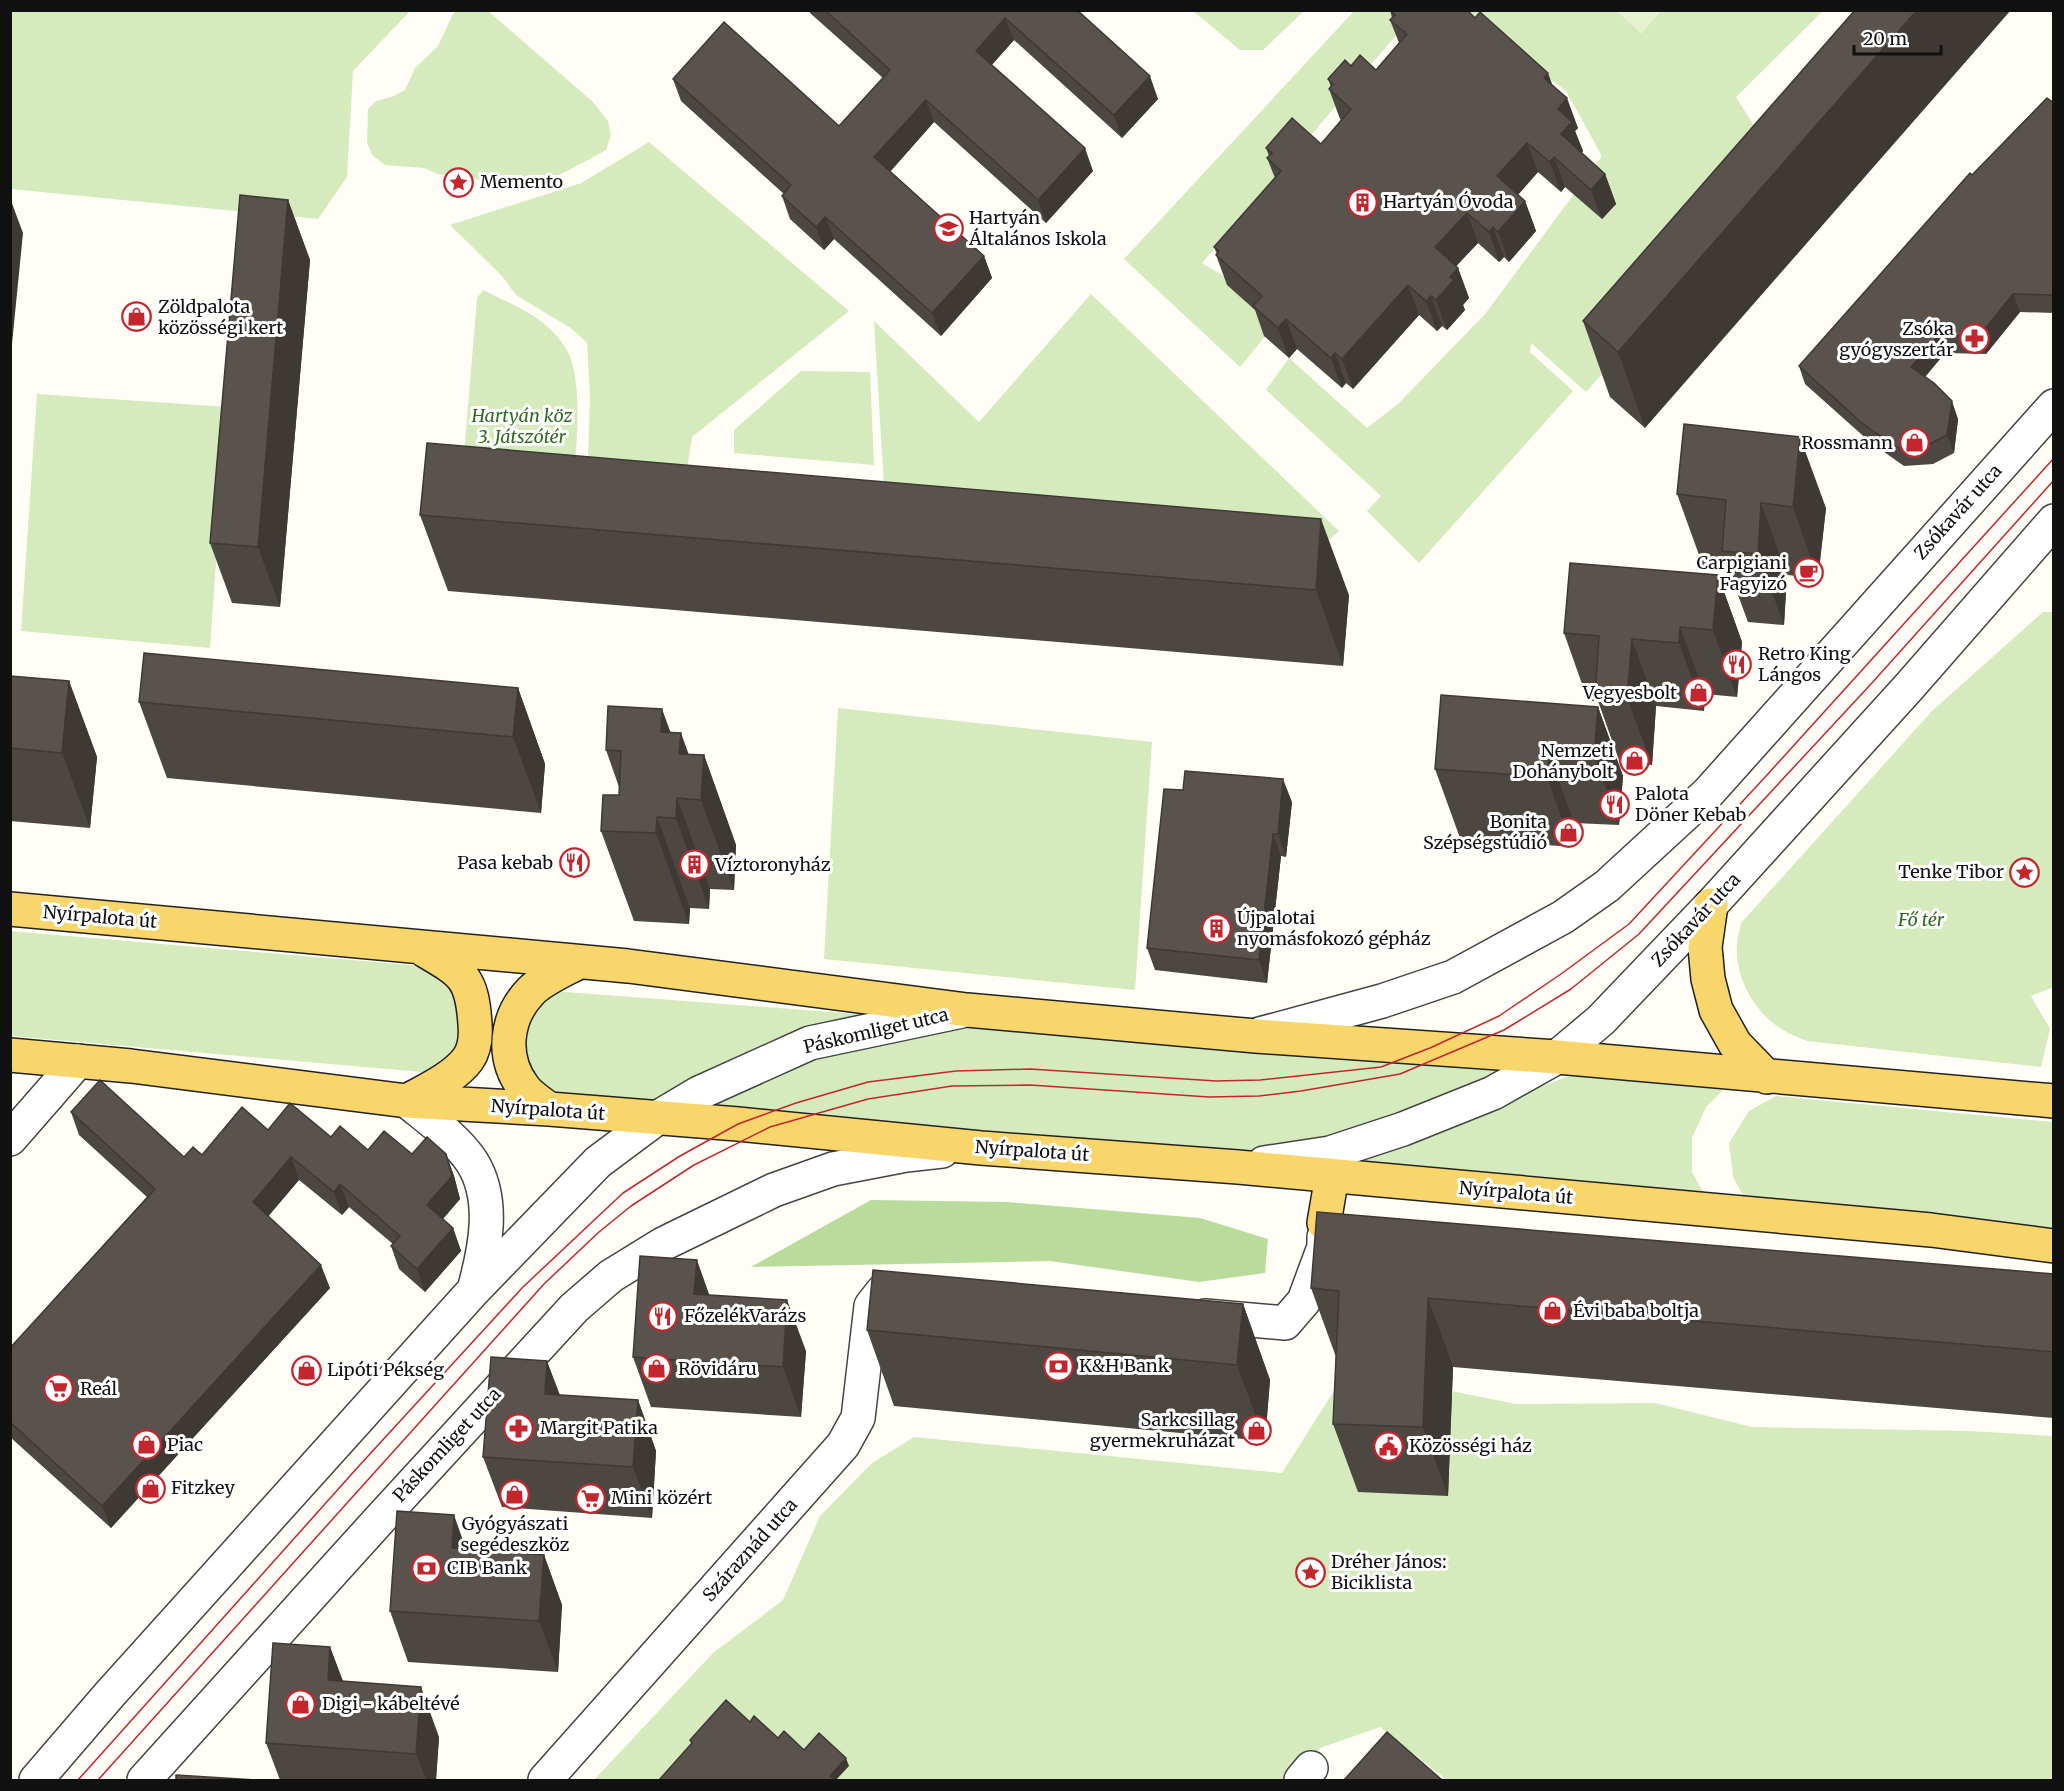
<svg xmlns="http://www.w3.org/2000/svg" width="2064" height="1791" font-family="Merriweather,serif">
<style>
.green{fill:#d5ebbd}
.forest{fill:#b9dc9c}
.pitch{fill:#e6f2cf}
.lines{fill:none;stroke-linecap:round;stroke-linejoin:round}
.minor-casing{stroke:#444;stroke-width:36}
.major-casing{stroke:#222;stroke-width:36}
.minor{stroke:#fff;stroke-width:33}
.major{stroke:#f9d66b;stroke-width:33}
.tram{stroke:#c4262e;stroke-width:1.5}
.wall{fill:#4d4742}
.shaded-wall{fill:#3f3936}
.building{fill:#5a524d;stroke:#3f3936;stroke-width:1.5}
.labels{text-anchor:middle;stroke-width:6;stroke-linejoin:round;paint-order:stroke}
.poi-label{font-size:18px;fill:#111;stroke:#fff;text-anchor:start}
.park-label{font-size:18px;font-style:italic;fill:#2f6b1f;stroke:#fff}
.street-label{font-size:18px;fill:#111;stroke:#fff}
</style>
<rect width="100%" height="100%" fill="#fffdf5"/>
<path class="green" d="M457 10 488 11 593 102 608 121 611 135 606 150C583 163 537 189 511 189 495 189 477 180 463 171L449 176 438 174 424 168 385 165 372 155 367 142 368 109 376 101 394 96 405 90 415 68 438 46 453 14Z
M11 11H410L353 71 347 177 318 219 11 189Z
M1193 11H1304L1263 50H1240Z
M1354 11H1426L1398 33 1202 263 1225 277 1277 322 1240 367 1124 259Z
M1451 11H1617L1641 33 1661 11H1823L1736 97 1770 151 1721 240 1586 392 1531 343 1530 352 1573 391 1419 563 1367 511 1381 496 1266 390 1289 358 1367 428 1398 404 1486 313 1602 156 1566 91 1461 14Z
M649 142 849 311 692 437 682 502 587 492 590 394 587 343 572 329 516 295 502 276 450 225 581 183Z
M483 290C507 302 536 313 554 333 560 339 567 349 570 356 583 396 576 446 573 486L463 466 477 298Z
M1091 294 1339 531 1320 547 886 519 874 321 979 422Z
M801 371 870 372 874 465 734 453V430Z
M37 394 227 407 210 648 21 631Z
M2043 612H2054V987L2031 996 2050 1029 2041 1067 1807 1041C1798 1037 1789 1034 1781 1029 1755 1012 1735 978 1737 946 1737 938 1740 930 1741 923L1932 711Z
M838 708 1152 742 1135 990 824 959Z
M10 931 422 966 454 983 467 1038 433 1073 11 1036Z
M539 990 884 1016 802 1030 709 1069 656 1106 540 1096 516 1026Z
M957 1025 1517 1070 1266 1163 702 1111 769 1076 822 1053Z
M1572 1075 1723 1090 1706 1107 1692 1138V1172L1708 1201 1321 1168Z
M1776 1096 2053 1122V1234L1748 1204 1733 1177 1729 1143 1749 1111Z
M1339 1383 1431 1387 1516 1404 1655 1403 1752 1427 1969 1431 2053 1436V1780H1447L1380 1727 1320 1748 1294 1780H594L713 1653 783 1600 820 1516 872 1463 914 1437 1282 1473Z"/>
<path class="forest" d="M871 1200 1006 1202 1200 1218 1268 1239 1265 1273 1199 1282 1050 1261 751 1267Z"/>
<path class="pitch" d="M1617 11H1661L1641 33Z"/>
<g class="lines">
<defs>
<path id="minor" d="M1260 1034 1382 1001 1453 977 1563 917 1607 886 1708 793 2054 406
M407 1101C429 1119 457 1139 472 1162 496 1200 485 1250 474 1290
M10 1139 78 1061
M1264 1163 1330 1153 1403 1129 1493 1093 1557 1057 1601 1020 1711 905 1908 688 2054 521
M1205 1316 1285 1323 1304 1301 1324 1247V1237
M36 1780 110 1694 474 1290 598 1162 657 1118 699 1093 810 1043 962 1011
M144 1780 381 1518 574 1308 611 1276 663 1244 774 1190 833 1169 906 1155 942 1151
M545 1780 843 1445 858 1418 871 1306 882 1292
M1301 1780 1311 1768"/>
<path id="major" d="M1711 905 1705 947 1708 979 1716 1010 1735 1044 1767 1077
M10 909 628 966 967 1010 1256 1036 1557 1057 2054 1101
M10 1055 131 1066 407 1101 549 1109 738 1124 981 1148 1238 1167 1931 1230 2054 1246
M407 1101C427 1090 455 1077 468 1059 475 1049 476 1036 475 1024 472 977 463 973 424 950
M549 1109C541 1103 530 1096 524 1088 501 1058 505 1018 531 991 543 979 564 970 579 962
M1324 1223 1332 1176"/>
</defs>
<use href="#minor" class="minor-casing"/>
<use href="#major" class="major-casing"/>
<use href="#minor" class="minor"/>
<use href="#major" class="major"/>
<path class="tram" d="M78 1780 358 1467 523 1287 623 1193 680 1156 738 1124 796 1103 868 1082 956 1071 1030 1069 1216 1081 1260 1080 1381 1067 1430 1048 1499 1016 1561 974 1629 924 1767 775 2054 458
M98 1780 544 1284 599 1232 631 1206 694 1165 770 1127 868 1099 952 1086 1030 1085 1209 1097 1259 1096 1301 1091 1400 1074 1504 1030 1571 989 1639 934 1871 684 2054 480"/>
</g>
<path class="wall" d="M810 10H1077L1158 99 1122 138 1014 40 992 65 1093 171 1046 223 934 122 890 171 984 256 992 278 941 336 834 239 824 250 790 219 782 196 784 194 681 101 673 79 839 126 883 78 810 13Z
M1390 10 1553 86 1578 128 1575 131 1583 151 1582 153 1605 174 1616 204 1602 219 1565 187 1561 192 1538 172 1518 195 1525 201 1536 231 1509 262 1504 257 1499 262 1478 243 1456 266 1458 268 1469 298 1463 305 1465 310 1447 330 1442 326 1437 331 1419 315 1353 389 1346 383 1342 388 1297 349 1289 358 1264 336 1255 310 1227 285 1216 255 1217 254 1214 247 1275 178 1267 158 1269 156 1266 148 1321 144 1341 120 1340 119 1329 89 1331 87 1328 79 1351 66 1376 70 1399 43 1390 20 1392 18Z
M1855 10 1645 428 1610 397 1583 321Z
M2054 103V313L2020 312 1986 354 1945 353 1925 377 1958 419 1954 453 1933 464 1904 466 1870 442 1805 384 1799 366 1972 175Z
M288 200 310 260 280 607 232 603 210 543Z
M427 443 1349 595 1343 666 448 591 420 515Z
M1677 494 1826 508 1818 578 1787 575 1784 625 1748 622 1728 568 1703 566Z
M1718 575 1742 642 1737 697 1705 694 1704 711 1656 706 1652 765 1620 763 1598 701H1588L1564 633Z
M10 676 69 681 97 757 90 828 10 821Z
M518 688 545 764 541 813 167 778 139 702Z
M1598 707 1623 776 1619 825 1574 823 1572 847 1460 838 1435 769Z
M671 732 688 754 704 755 736 845 734 890 710 889 709 909 690 908 689 924 634 921 601 831 619 795V787L606 750Z
M1292 802 1286 857 1281 856 1267 983 1155 970 1147 948Z
M71 1112 184 1157 202 1155 268 1130 331 1137 368 1150 412 1154H446L454 1176 460 1199 443 1219 453 1228 461 1251 425 1292 399 1269 391 1246 393 1244 349 1207 342 1215 299 1180 268 1216 330 1288 111 1528 10 1437V1348L147 1197 79 1135Z
M2054 1274V1418L1453 1367 1448 1496 1358 1492 1333 1424 1336 1357 1311 1288Z
M1243 1304 1270 1380 1265 1441 894 1406 867 1330Z
M806 1351 801 1417 651 1407 633 1357Z
M560 1395 638 1400 656 1451 652 1518 502 1507 483 1457Z
M466 1549 544 1555 562 1605 558 1672 408 1662 390 1611Z
M330 1647 343 1681 439 1737 436 1780H280L266 1743Z"/>
<path class="shaded-wall" d="M1917 10H2011L1645 428 1618 352Z
M1005 18 1014 40 984 73 976 51Z
M1548 73 1559 103 1544 78Z
M1150 76 1158 99 1122 138 1114 115Z
M1567 98 1578 128 1575 131 1583 151 1572 164 1561 134 1558 109Z
M926 100 934 122 883 180 874 157Z
M1527 143 1538 172 1508 206 1497 176Z
M1085 148 1093 171 1046 223 1038 200Z
M1554 157 1565 187 1561 192 1550 162Z
M1605 174 1616 204 1602 219 1591 190Z
M10 198 23 233 10 364Z
M288 200 310 260 280 607 258 547Z
M1525 201 1536 231 1509 262 1498 232Z
M1467 213 1478 243 1446 277 1435 247Z
M825 217 834 239 824 250 816 227Z
M1493 227 1504 257 1499 262 1489 232Z
M984 256 992 278 941 336 932 313Z
M1458 268 1469 298 1463 305 1465 310 1447 330 1436 300 1450 277Z
M1408 285 1419 315 1353 389 1342 359Z
M2013 294 2020 312 1986 354 1979 336Z
M1431 296 1442 326 1437 331 1426 301Z
M1286 319 1297 349 1289 358 1278 328Z
M1939 335 1945 353 1918 385 1911 367Z
M1335 353 1346 383 1342 388 1331 358Z
M1952 401 1958 419 1954 453 1947 435Z
M1800 437 1826 508 1818 578 1793 507Z
M1761 503 1787 575 1784 625 1758 554Z
M1321 519 1349 595 1343 666 1316 590Z
M1718 575 1742 642 1737 697 1713 630Z
M1680 627 1705 694 1704 711 1679 643Z
M1632 639 1656 706 1652 765 1627 698Z
M69 681 97 757 90 828 62 753Z
M518 688 545 764 541 813 513 737Z
M1598 707 1623 776 1619 825 1594 755Z
M662 709 695 799 661 732Z
M681 733 702 791 704 755 736 845 734 890 701 800 679 754Z
M1549 753 1574 823 1572 847 1547 777Z
M1283 779 1292 802 1286 857 1278 834Z
M677 798 710 889 709 909 676 818Z
M657 817 690 908 689 924 656 833Z
M1273 834 1281 856 1267 983 1259 960Z
M446 1154 454 1176 460 1199 435 1228 427 1205Z
M291 1157 299 1180 261 1225 253 1202Z
M340 1184 349 1207 342 1215 334 1192Z
M453 1228 461 1251 425 1292 417 1269Z
M697 1260 715 1311 694 1294Z
M321 1265 330 1288 111 1528 102 1506Z
M1428 1298 1453 1367 1448 1496 1423 1427Z
M787 1300 806 1351 801 1417 783 1367Z
M1243 1304 1270 1380 1265 1441 1237 1365Z
M547 1361 566 1411 545 1394Z
M638 1400 656 1451 652 1518 633 1467Z
M454 1515 472 1566 452 1548Z
M544 1555 562 1605 558 1672 539 1621Z
M330 1647 349 1698 328 1680Z
M421 1687 439 1737 436 1780H426L416 1754Z
M846 1758 849 1766 836 1780 830 1776Z"/>
<path class="building" d="M825 10H1077L1150 76 1114 115 1005 18 976 51 1085 148 1038 200 926 100 874 157 984 256 932 313 825 217 816 227 782 196 791 185 673 79 724 22 839 126 890 70Z
M1390 10H1467L1475 18 1480 12 1548 73 1544 78 1567 98 1558 109 1572 122 1561 134 1605 174 1591 190 1554 157 1550 162 1527 143 1497 176 1525 201 1498 232 1493 227 1489 232 1467 213 1435 247 1458 268 1450 277 1454 280 1436 300 1431 296 1426 301 1408 285 1342 359 1335 353 1331 358 1286 319 1278 328 1253 306 1262 296 1216 255 1219 251 1214 247 1281 171 1267 158 1272 153 1266 148 1292 118 1321 144 1351 109 1329 89 1333 84 1328 79 1345 60 1351 66 1360 55 1376 70 1407 34 1390 20 1395 15Z
M1855 10H1917L1618 352 1583 321Z
M2047 98 2054 103V293L2052 295 2013 294 1979 336 1939 335 1911 367 1934 383 1952 401 1947 435 1926 446 1898 448 1863 424 1799 366 1970 173 1972 175Z
M240 195 288 200 258 547 210 543Z
M1684 424 1800 437 1793 507 1761 503 1758 554 1722 551 1726 500 1677 494Z
M427 443 1321 519 1316 590 420 515Z
M1570 563 1718 575 1713 630 1680 627 1679 643 1632 639 1627 698 1595 695 1599 636 1564 633Z
M144 653 518 688 513 737 139 702Z
M10 676 69 681 62 753 10 748Z
M1441 695 1598 707 1594 755 1549 753 1547 777 1435 769Z
M608 706 662 709 661 732 681 733 679 754 704 755 701 800 677 798 676 818 657 817 656 833 601 831 603 795H619L621 751 606 750Z
M1185 771 1283 779 1278 834H1273L1259 960 1147 948 1164 789 1183 790Z
M100 1080 184 1157 193 1147 202 1155 242 1107 268 1130 290 1103 331 1137 340 1126 368 1150 384 1131 412 1154 427 1137 446 1154 452 1176 427 1205 453 1228 417 1269 391 1246 400 1236 340 1184 334 1192 291 1157 253 1202 321 1265 102 1506 10 1422V1348L155 1189 71 1112Z
M1317 1212 2054 1274V1352L1428 1298 1423 1427 1333 1424 1339 1291 1311 1288Z
M640 1256 697 1260 694 1294 787 1300 783 1367 633 1357Z
M873 1270 1243 1304 1237 1365 867 1330Z
M491 1357 547 1361 545 1394 638 1400 633 1467 483 1457Z
M397 1511 454 1515 452 1548 544 1555 539 1621 390 1611Z
M273 1643 330 1647 328 1680 421 1687 416 1754 266 1743Z
M726 1700 750 1722 754 1716 778 1738 784 1731 804 1750 819 1733 846 1758 830 1776 836 1780H659L692 1743 690 1740Z
M1387 1732 1442 1780H1344Z
M176 1775 257 1780H176Z"/>
<defs>
<symbol id="sight-ring" viewBox="-11 -11 22 22"><circle r="9.5" fill="#fff" stroke="#c4262e" stroke-width="1.5"/><path d="M0-6L1.8-2.2L6-1.7L2.9 1.2L3.7 5.4L0 3.3L-3.7 5.4L-2.9 1.2L-6-1.7L-1.8-2.2Z" fill="#c4262e"/></symbol>
<symbol id="building-ring" viewBox="-11 -11 22 22"><circle r="9.5" fill="#fff" stroke="#c4262e" stroke-width="1.5"/><path d="M-4-6H4V6H1V3H-1V6H-4ZM-2.5-4.3h1.7v1.8h-1.7ZM.8-4.3h1.7v1.8H.8ZM-2.5-1h1.7V.8h-1.7ZM.8-1h1.7V.8H.8Z" fill="#c4262e"/></symbol>
<symbol id="school-ring" viewBox="-11 -11 22 22"><circle r="9.5" fill="#fff" stroke="#c4262e" stroke-width="1.5"/><path d="M0-5L7-2L0 1L-7-2ZM-4 1L0 2.5L4 1V4Q0 6-4 4Z" fill="#c4262e"/></symbol>
<symbol id="shop-ring" viewBox="-11 -11 22 22"><circle r="9.5" fill="#fff" stroke="#c4262e" stroke-width="1.5"/><path d="M-5-2.5h2.3a2.7 3.5 0 0 1 5.4 0H5L5.5 6h-11ZM-1.5-2.5h3a1.5 2.3 0 0 0-3 0Z" fill="#c4262e"/></symbol>
<symbol id="pharmacy-ring" viewBox="-11 -11 22 22"><circle r="9.5" fill="#fff" stroke="#c4262e" stroke-width="1.5"/><path d="M-2-6h4v4h4v4h-4v4h-4v-4h-4v-4h4Z" fill="#c4262e"/></symbol>
<symbol id="cafe-ring" viewBox="-11 -11 22 22"><circle r="9.5" fill="#fff" stroke="#c4262e" stroke-width="1.5"/><path d="M-5.5-4.5H6V0H3Q3 3.5 0 3.5H-2.5Q-5.5 3.5-5.5 0ZM3-3.2v2h1.7v-2ZM-6 4.5H4V6H-6Z" fill="#c4262e"/></symbol>
<symbol id="restaurant-ring" viewBox="-11 -11 22 22"><circle r="9.5" fill="#fff" stroke="#c4262e" stroke-width="1.5"/><path d="M-5-6h1v4h1v-4h1v4h1v-4h1v5L-1.5 .5V6h-2V.5L-5-1ZM5-6V6H3V1.5H1.5Q1.5-4 5-6Z" fill="#c4262e"/></symbol>
<symbol id="bank-ring" viewBox="-11 -11 22 22"><circle r="9.5" fill="#fff" stroke="#c4262e" stroke-width="1.5"/><path d="M-6-4H6V4H-6ZM0-2.3a2.3 2.3 0 1 0 0 4.6a2.3 2.3 0 1 0 0-4.6Z" fill="#c4262e"/></symbol>
<symbol id="supermarket-ring" viewBox="-11 -11 22 22"><circle r="9.5" fill="#fff" stroke="#c4262e" stroke-width="1.5"/><path d="M-6-5.5h2.5l.6 2H6L4.5 2H-2.5L-4.4-4H-6ZM-1.5 3.2a1.3 1.3 0 1 0 .1 0ZM3 3.2a1.3 1.3 0 1 0 .1 0Z" fill="#c4262e"/></symbol>
<symbol id="civic-ring" viewBox="-11 -11 22 22"><circle r="9.5" fill="#fff" stroke="#c4262e" stroke-width="1.5"/><path d="M-.6-6.5H3V-4.5H.6V-3L4-1V1h2V6H-6V1h2V-1L-.6-3ZM-1.2 2.5V6h2.4V2.5Z" fill="#c4262e"/></symbol>
</defs>
<g fill-rule="evenodd">
<use href="#sight-ring" x="442" y="166" width="33" height="33"/>
<use href="#building-ring" x="1346" y="186" width="33" height="33"/>
<use href="#school-ring" x="932" y="212" width="33" height="33"/>
<use href="#shop-ring" x="120" y="300" width="33" height="33"/>
<use href="#pharmacy-ring" x="1958" y="322" width="33" height="33"/>
<use href="#shop-ring" x="1898" y="426" width="33" height="33"/>
<use href="#cafe-ring" x="1792" y="556" width="33" height="33"/>
<use href="#restaurant-ring" x="1720" y="648" width="33" height="33"/>
<use href="#shop-ring" x="1682" y="676" width="33" height="33"/>
<use href="#shop-ring" x="1618" y="744" width="33" height="33"/>
<use href="#restaurant-ring" x="1598" y="788" width="33" height="33"/>
<use href="#shop-ring" x="1552" y="816" width="33" height="33"/>
<use href="#restaurant-ring" x="558" y="846" width="33" height="33"/>
<use href="#building-ring" x="678" y="848" width="33" height="33"/>
<use href="#sight-ring" x="2008" y="856" width="33" height="33"/>
<use href="#building-ring" x="1200" y="912" width="33" height="33"/>
<use href="#shop-ring" x="1536" y="1294" width="33" height="33"/>
<use href="#restaurant-ring" x="646" y="1300" width="33" height="33"/>
<use href="#bank-ring" x="1042" y="1350" width="33" height="33"/>
<use href="#shop-ring" x="640" y="1352" width="33" height="33"/>
<use href="#shop-ring" x="290" y="1354" width="33" height="33"/>
<use href="#supermarket-ring" x="42" y="1372" width="33" height="33"/>
<use href="#pharmacy-ring" x="502" y="1412" width="33" height="33"/>
<use href="#shop-ring" x="1240" y="1414" width="33" height="33"/>
<use href="#shop-ring" x="130" y="1428" width="33" height="33"/>
<use href="#civic-ring" x="1372" y="1430" width="33" height="33"/>
<use href="#shop-ring" x="134" y="1472" width="33" height="33"/>
<use href="#shop-ring" x="498" y="1478" width="33" height="33"/>
<use href="#supermarket-ring" x="574" y="1482" width="33" height="33"/>
<use href="#bank-ring" x="410" y="1552" width="33" height="33"/>
<use href="#sight-ring" x="1294" y="1556" width="33" height="33"/>
<use href="#shop-ring" x="284" y="1688" width="33" height="33"/>
</g>
<g class="labels">
<g class="poi-label">
<text x="480" y="188">Memento</text>
<text x="1383" y="208">Hartyán Óvoda</text>
<text x="969" y="224">Hartyán<tspan x="969" dy="21">Általános Iskola</tspan></text>
<text x="158" y="313">Zöldpalota<tspan x="158" dy="21">közösségi kert</tspan></text>
<text x="1954" y="335" text-anchor="end">Zsóka<tspan x="1954" dy="21">gyógyszertár</tspan></text>
<text x="1893" y="449" text-anchor="end">Rossmann</text>
<text x="1787" y="569" text-anchor="end">Carpigiani<tspan x="1787" dy="21">Fagyizó</tspan></text>
<text x="1758" y="660">Retro King<tspan x="1758" dy="21">Lángos</tspan></text>
<text x="1677" y="699" text-anchor="end">Vegyesbolt</text>
<text x="1614" y="757" text-anchor="end">Nemzeti<tspan x="1614" dy="21">Dohánybolt</tspan></text>
<text x="1635" y="800">Palota<tspan x="1635" dy="21">Döner Kebab</tspan></text>
<text x="1547" y="828" text-anchor="end">Bonita<tspan x="1547" dy="21">Szépségstúdió</tspan></text>
<text x="553" y="869" text-anchor="end">Pasa kebab</text>
<text x="715" y="871">Víztoronyház</text>
<text x="2004" y="878" text-anchor="end">Tenke Tibor</text>
<text x="1237" y="924">Újpalotai<tspan x="1237" dy="21">nyomásfokozó gépház</tspan></text>
<text x="1573" y="1317">Évi baba boltja</text>
<text x="684" y="1322">FőzelékVarázs</text>
<text x="1079" y="1372">K&amp;H Bank</text>
<text x="678" y="1375">Rövidáru</text>
<text x="327" y="1376">Lipóti Pékség</text>
<text x="80" y="1395">Reál</text>
<text x="1235" y="1426" text-anchor="end">Sarkcsillag<tspan x="1235" dy="21">gyermekruházat</tspan></text>
<text x="540" y="1434">Margit Patika</text>
<text x="167" y="1451">Piac</text>
<text x="1409" y="1452">Közösségi ház</text>
<text x="171" y="1494">Fitzkey</text>
<text x="611" y="1504">Mini közért</text>
<text x="515" y="1530" text-anchor="middle">Gyógyászati<tspan x="515" dy="21">segédeszköz</tspan></text>
<text x="1331" y="1568">Dréher János:<tspan x="1331" dy="21">Biciklista</tspan></text>
<text x="447" y="1574">CIB Bank</text>
<text x="322" y="1710">Digi - kábeltévé</text>
</g>
<g class="park-label">
<text x="522" y="422">Hartyán köz<tspan x="522" dy="21">3. Játszótér</tspan></text>
<text x="1921" y="926">Fő tér</text>
</g>
<g class="street-label">
<text transform="translate(1958 512) rotate(-48)" y="6">Zsókavár utca</text>
<text transform="translate(100 917) rotate(5)" y="6">Nyírpalota út</text>
<text transform="translate(1696 920) rotate(-47)" y="6">Zsókavár utca</text>
<text transform="translate(876 1031) rotate(-13)" y="6">Páskomliget utca</text>
<text transform="translate(548 1110) rotate(4)" y="6">Nyírpalota út</text>
<text transform="translate(1032 1151) rotate(4)" y="6">Nyírpalota út</text>
<text transform="translate(1516 1193) rotate(5)" y="6">Nyírpalota út</text>
<text transform="translate(447 1445) rotate(-47)" y="6">Páskomliget utca</text>
<text transform="translate(750 1550) rotate(-48)" y="6">Száraznád utca</text>
</g>
</g>
<rect width="2064" height="1791" fill="none" stroke="#111111" stroke-width="24"/>
<path d="M1854 45v9h87v-9" fill="none" stroke="#111111" stroke-width="3"/>
<text x="1863" y="45" font-size="18" fill="#111111" stroke="#ffffff" stroke-width="4.5" paint-order="stroke">20 m</text>
</svg>
